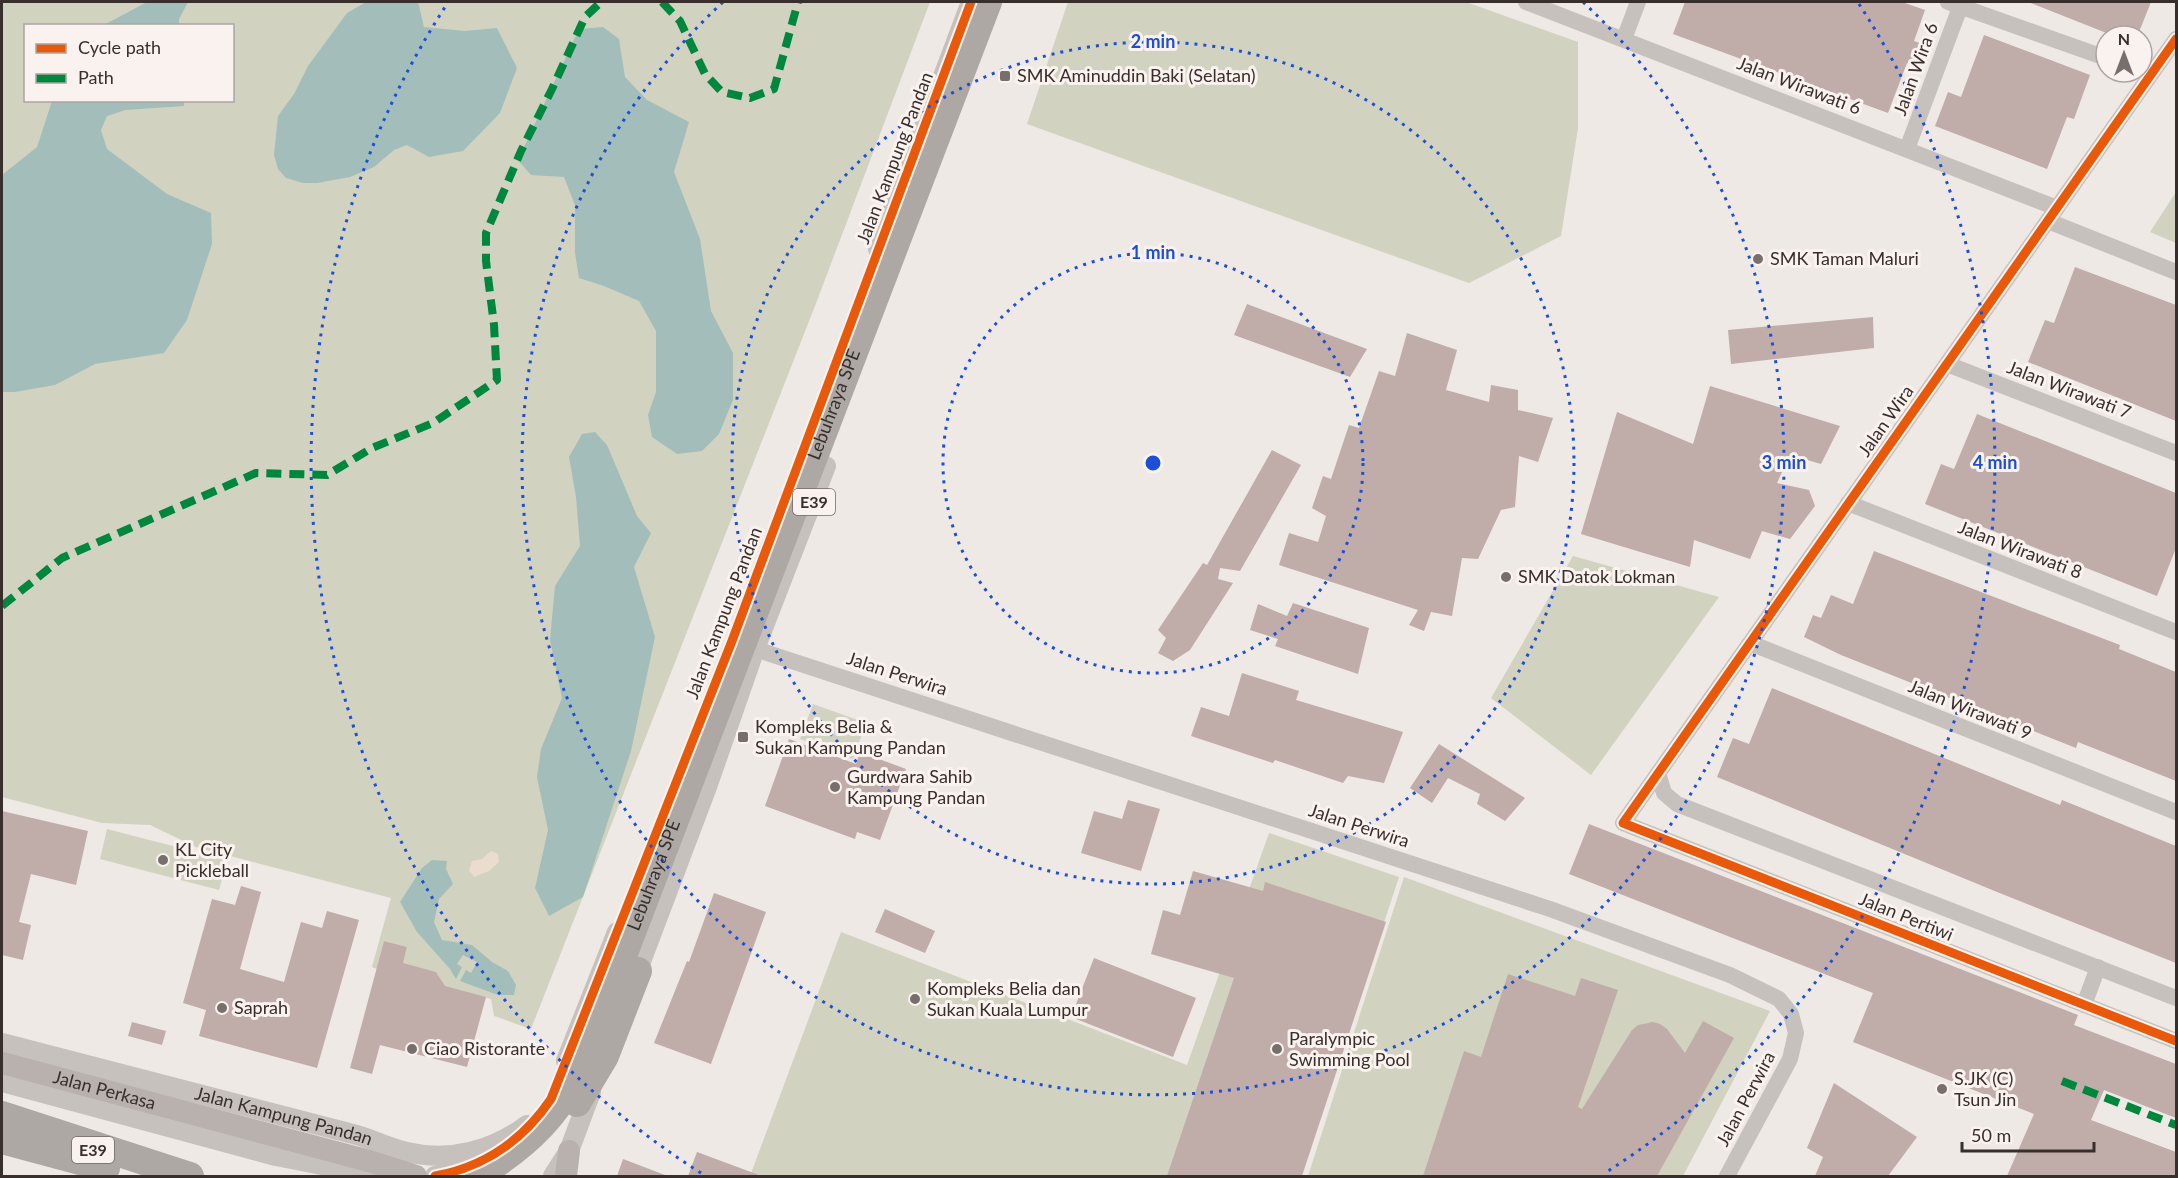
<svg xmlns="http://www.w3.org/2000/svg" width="2178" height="1178" font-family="Lato,sans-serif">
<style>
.green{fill:#d1d2c0;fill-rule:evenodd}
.sand{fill:#ebddce}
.water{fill:#a3beba}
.building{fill:#c0aca8}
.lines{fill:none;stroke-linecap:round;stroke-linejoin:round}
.minor{stroke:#c7c1bd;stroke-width:16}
.tertiary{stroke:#c7c1bd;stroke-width:20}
.secondary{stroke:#b8b1ae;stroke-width:22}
.motorway{stroke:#ada8a3;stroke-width:28}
.quiet{stroke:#00873e;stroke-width:8;stroke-dasharray:15 8;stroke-linecap:butt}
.cycleway-casing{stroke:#f9f2ee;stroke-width:13}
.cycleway{stroke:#e8590c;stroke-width:9}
.ring{fill:none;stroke:#1d4ed8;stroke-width:3;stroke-dasharray:3 6}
.poi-dot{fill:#786f6c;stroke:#f9f2ee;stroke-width:2}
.labels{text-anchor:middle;stroke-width:6;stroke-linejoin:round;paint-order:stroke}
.shield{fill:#f9f2ee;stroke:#726966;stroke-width:1.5}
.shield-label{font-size:16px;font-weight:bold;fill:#382e2c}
.street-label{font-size:18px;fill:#382e2c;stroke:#f9f2ee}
.poi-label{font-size:18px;fill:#382e2c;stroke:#f9f2ee;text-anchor:start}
.centre{fill:#1d4ed8;stroke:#f9f2ee;stroke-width:3}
.ring-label{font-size:18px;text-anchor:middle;font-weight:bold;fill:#1d4ed8;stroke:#f9f2ee;stroke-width:6;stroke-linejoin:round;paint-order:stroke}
</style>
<rect width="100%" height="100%" fill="#eee9e4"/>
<path class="green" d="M2 2H930L815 306 531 1029 494 1016 491 999 439 985 440 978 436 972 426 970 400 974 407 947 384 941 377 969 372 967 391 898 196 847 150 825 102 823 2 797ZM26 26H232V100H26Z
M1068 2H1466L1578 42V128L1561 236 1469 283 1027 124Z
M2176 192V243L2150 232Z
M1573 556 1719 597 1591 775 1491 698Z
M813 704 866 723 853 759 800 739Z
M107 829 227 860 219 890 100 859Z
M1269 833 1399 877 1300 1176H750L841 932 1187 1065Z
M1404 877 1770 1011 1683 1176H1308Z"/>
<path class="sand" d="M491 851 498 854 499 862 489 871 474 877 469 870 472 861 482 859Z"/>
<path class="water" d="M147 2H188L179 19V25H104Z
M366 2H418L424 27 465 31 497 28 517 68 500 113 463 151 429 157 407 145 394 150 374 167 350 177 317 183H303L286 178 278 169 274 155 278 116 294 94 308 66 347 13Z
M603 27 619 39 625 77 647 100 689 122 674 172 700 239 711 311 733 353V400L719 434 702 451 677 454 652 437 648 415 656 392V331L639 301 604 286 579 278 575 253V205L564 177 531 175 518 160 579 29Z
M52 101H184V106L126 110 107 116 101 130 107 149 167 194 211 213 212 244 187 320 164 353 95 364 55 385 15 392H2V175L37 147Z
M595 432 607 445 637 516 651 533 634 567 655 637 631 751 583 897 549 916 535 888 548 830 537 777 541 749 562 698 550 640 555 586 580 546 576 497 569 457 582 434Z
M432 860 447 861 446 869 453 884 439 899 434 922 442 940 472 945 492 962 508 971 516 985 514 995H498L460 981 466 970 471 973 477 962 463 955 457 964 462 967 456 979 450 969 417 932 400 902 422 868Z"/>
<path class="building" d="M1685 2H1902L1925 10 1914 41 1928 46 1919 68 1907 63 1888 113 1673 34Z
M2028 2H2151L2139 32 2127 36H2114Z
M1984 35 2090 75 2074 119 2067 117 2047 169 1935 126 1948 92 1961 97Z
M2075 267 2176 305V421L2028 362 2045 320 2054 323Z
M1247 304 1367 349 1350 377 1234 335Z
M1873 317 1874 348 1731 364 1728 330Z
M1407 333 1457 350 1446 390 1489 402 1491 385 1518 390V410L1553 418 1538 462 1519 456 1515 507 1501 510 1478 559 1462 558 1452 616 1431 612 1424 631 1409 625 1418 610 1279 565 1289 533 1318 542 1326 516 1312 508 1323 476 1331 479 1349 425 1359 428 1379 371 1395 376Z
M1710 386 1840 426 1821 464 1790 455 1777 483 1809 490 1815 506 1790 539 1762 531 1750 559 1694 540 1690 567 1581 534 1617 412 1693 444Z
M1977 414 2176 493V548L2157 596 1925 504 1941 464 1954 469Z
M1272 450 1301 465 1240 571 1220 568 1218 579 1233 583 1190 650 1173 661 1158 653 1166 638 1158 630 1203 563 1207 565Z
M1874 551 2120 645 2119 649 2176 672V781L2078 742 2076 748 1841 655 1804 637 1813 615 1821 618 1831 595 1853 604Z
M1293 603 1369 628 1358 674 1275 646 1278 639 1250 630 1258 604 1287 616Z
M1242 673 1299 691 1296 700 1403 732 1384 783 1348 776 1343 783 1275 760 1273 763 1191 736 1201 707 1229 716Z
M1772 688 2060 805 2062 800 2176 846V963L2002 894 1717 777 1733 738 1749 744Z
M789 739 856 764 860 752 906 769 880 840 857 832 855 839 765 806Z
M1439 744 1525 798 1505 821 1477 804 1480 794 1448 778 1432 803 1410 788Z
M1128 800 1160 809 1141 871 1081 853 1094 811 1122 819Z
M2 811 88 831 76 885 31 874 19 922 31 925 23 960 2 955Z
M1589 824 2078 1015 2074 1025 2176 1064V1118L2104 1090 2091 1120 2176 1152V1176H2007L2034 1114 1853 1042 1873 993 1569 874Z
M1193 871 1263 891 1265 882 1386 922 1302 1176H1167L1234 978 1151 954 1163 910 1180 915Z
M241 886 261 892 240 969 284 982 301 922 322 928 327 911 359 920 317 1068 199 1036 206 1010 183 1003 212 899 235 905Z
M714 893 766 912 711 1064 654 1043 687 961 689 962Z
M885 909 935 931 925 953 875 932Z
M384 941 407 947 403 963 436 972 445 986 486 997 467 1067 380 1045 372 1074 350 1068Z
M1094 958 1196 998 1173 1057 1071 1017Z
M1508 974 1575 996 1581 978 1618 990 1578 1107 1582 1109 1632 1030 1638 1025 1653 1022 1660 1024 1667 1029 1685 1053 1703 1021 1734 1038 1657 1176H1423L1464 1051 1481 1057Z
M132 1022 166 1031 162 1045 128 1036Z
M1834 1083 1917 1137 1888 1176H1815L1823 1157 1807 1148Z
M697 1152 759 1175V1176H688Z
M623 1159 665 1175V1176H617Z"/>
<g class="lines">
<path class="minor" d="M1526 2 2057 208
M1948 2 2106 58
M1624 39 1638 2
M2176 39 1623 823 2176 1041
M1907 149 1962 2
M2048 221 2176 272
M1947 364 2176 453
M1848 503 2176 632
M1750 643 2176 812
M743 645 1550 909 1730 975 1779 999 1791 1014 1796 1033 1790 1059 1727 1176
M1658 773 1664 793 1677 804 2176 998
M2084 1005 2098 967"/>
<g class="tertiary">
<path d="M878 249 971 2"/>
<path d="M634 980 707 787 755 649 826 466"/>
<path id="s1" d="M2 1043 353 1134C372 1139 389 1148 407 1152 449 1162 492 1151 527 1125"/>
<path d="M566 1061 617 932"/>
<path d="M2 1082 276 1156 378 1176"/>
<path d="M435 1176 464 1169 488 1158"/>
<path d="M553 1176 569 1151 591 1092"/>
</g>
<g class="secondary">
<path id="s2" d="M2 1063 369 1161 416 1176"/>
<path d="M566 1176 569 1151"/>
</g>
<g class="motorway">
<path d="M577 1103 605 1056 638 971"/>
<path d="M2 1115 190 1176"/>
<path d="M2 1140 106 1168"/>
<path id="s3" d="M477 1176C512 1155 549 1126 569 1088 584 1058 595 1025 608 995L988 2"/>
</g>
<path class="quiet" d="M662 2 680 21 705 74 722 92 750 98 774 89 798 2
M2 606 62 558 256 473 327 475 372 448 433 423 497 380 494 325 486 261V233L521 151 552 89 585 17 601 2
M2062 1081 2176 1125"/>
<defs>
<path id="cycleway" d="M2176 39 1623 823 2176 1041
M435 1176C485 1167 523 1140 551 1099L732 641 971 2"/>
</defs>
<use href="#cycleway" class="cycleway-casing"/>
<use href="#cycleway" class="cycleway"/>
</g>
<g class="ring">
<circle cx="1153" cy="463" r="210"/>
<circle cx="1153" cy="463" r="421"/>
<path d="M1583 2A631 631 0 1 1 723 2"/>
<path d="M701 1173A842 842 0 0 1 447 4M1859 4A842 842 0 0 1 1605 1173"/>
</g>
<g class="poi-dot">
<rect x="999" y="70" width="12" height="12" rx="3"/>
<circle cx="1758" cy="259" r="6"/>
<circle cx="1506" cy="577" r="6"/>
<rect x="737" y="731" width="12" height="12" rx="3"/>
<circle cx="835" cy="787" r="6"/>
<circle cx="163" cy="860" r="6"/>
<circle cx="915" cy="999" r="6"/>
<circle cx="222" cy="1008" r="6"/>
<circle cx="412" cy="1049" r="6"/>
<circle cx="1277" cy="1049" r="6"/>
<circle cx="1942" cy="1089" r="6"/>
</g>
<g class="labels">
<g class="shield">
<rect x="793" y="489" width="42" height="26" rx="4.5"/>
<rect x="72" y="1137" width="42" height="26" rx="4.5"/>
</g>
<g class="shield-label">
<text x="814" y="508">E39</text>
<text x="93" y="1156">E39</text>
</g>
<g class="street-label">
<text transform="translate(1916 69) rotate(-70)" y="6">Jalan Wira 6</text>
<text transform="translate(1799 86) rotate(21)" y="6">Jalan Wirawati 6</text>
<text transform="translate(895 158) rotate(-69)" y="6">Jalan Kampung Pandan</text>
<text transform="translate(2069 390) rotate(21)" y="6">Jalan Wirawati 7</text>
<text dy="6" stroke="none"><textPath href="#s3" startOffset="862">Lebuhraya SPE</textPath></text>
<text transform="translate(1886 421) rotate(-55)" y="6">Jalan Wira</text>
<text transform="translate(2020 550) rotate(21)" y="6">Jalan Wirawati 8</text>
<text transform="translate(724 613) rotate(-69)" y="6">Jalan Kampung Pandan</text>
<text transform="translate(897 674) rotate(18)" y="6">Jalan Perwira</text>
<text transform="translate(1970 710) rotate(22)" y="6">Jalan Wirawati 9</text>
<text transform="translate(1359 826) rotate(18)" y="6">Jalan Perwira</text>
<text dy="6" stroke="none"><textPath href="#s3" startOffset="358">Lebuhraya SPE</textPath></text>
<text transform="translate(1906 917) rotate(22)" y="6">Jalan Pertiwi</text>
<text dy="6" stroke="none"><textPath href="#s2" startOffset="106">Jalan Perkasa</textPath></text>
<text transform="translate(1746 1099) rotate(-62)" y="6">Jalan Perwira</text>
<text dy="6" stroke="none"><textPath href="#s1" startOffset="291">Jalan Kampung Pandan</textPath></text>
</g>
<g class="poi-label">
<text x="1017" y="82">SMK Aminuddin Baki (Selatan)</text>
<text x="1770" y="265">SMK Taman Maluri</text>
<text x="1518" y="583">SMK Datok Lokman</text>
<text x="755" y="733">Kompleks Belia &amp;<tspan x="755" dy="21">Sukan Kampung Pandan</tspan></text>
<text x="847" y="783">Gurdwara Sahib<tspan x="847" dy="21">Kampung Pandan</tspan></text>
<text x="175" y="856">KL City<tspan x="175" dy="21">Pickleball</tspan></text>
<text x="927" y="995">Kompleks Belia dan<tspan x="927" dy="21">Sukan Kuala Lumpur</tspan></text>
<text x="234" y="1014">Saprah</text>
<text x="1289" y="1045">Paralympic<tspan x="1289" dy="21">Swimming Pool</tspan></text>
<text x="424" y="1055">Ciao Ristorante</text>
<text x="1954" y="1085">S.JK (C)<tspan x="1954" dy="21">Tsun Jin</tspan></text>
</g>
</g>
<circle cx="1153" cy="463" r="9" class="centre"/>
<g class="ring-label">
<text x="1153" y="48">2 min</text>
<text x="1153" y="259">1 min</text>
<text x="1784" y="469">3 min</text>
<text x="1995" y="469">4 min</text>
</g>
<rect width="2178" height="1178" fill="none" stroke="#382e2c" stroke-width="6"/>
<rect x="24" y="24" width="210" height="78" fill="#f9f2ee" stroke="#aca4a0" stroke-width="1.5"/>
<rect x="36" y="44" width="30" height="9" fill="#e8590c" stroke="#aca4a0" stroke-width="1.5"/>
<text x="78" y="54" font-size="18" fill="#382e2c">Cycle path</text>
<rect x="36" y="74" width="30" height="9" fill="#00873e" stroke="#aca4a0" stroke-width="1.5"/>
<text x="78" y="84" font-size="18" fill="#382e2c">Path</text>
<g transform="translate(2124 54)"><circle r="28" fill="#f9f2ee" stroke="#aca4a0" stroke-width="1.5"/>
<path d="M0-4.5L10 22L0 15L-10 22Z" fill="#786f6c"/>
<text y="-9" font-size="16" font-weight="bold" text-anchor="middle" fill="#382e2c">N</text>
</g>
<path d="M1962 1142v9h132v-9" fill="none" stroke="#382e2c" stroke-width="3"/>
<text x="1971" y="1142" font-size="18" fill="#382e2c" stroke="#f9f2ee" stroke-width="4.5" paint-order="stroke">50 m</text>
</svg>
